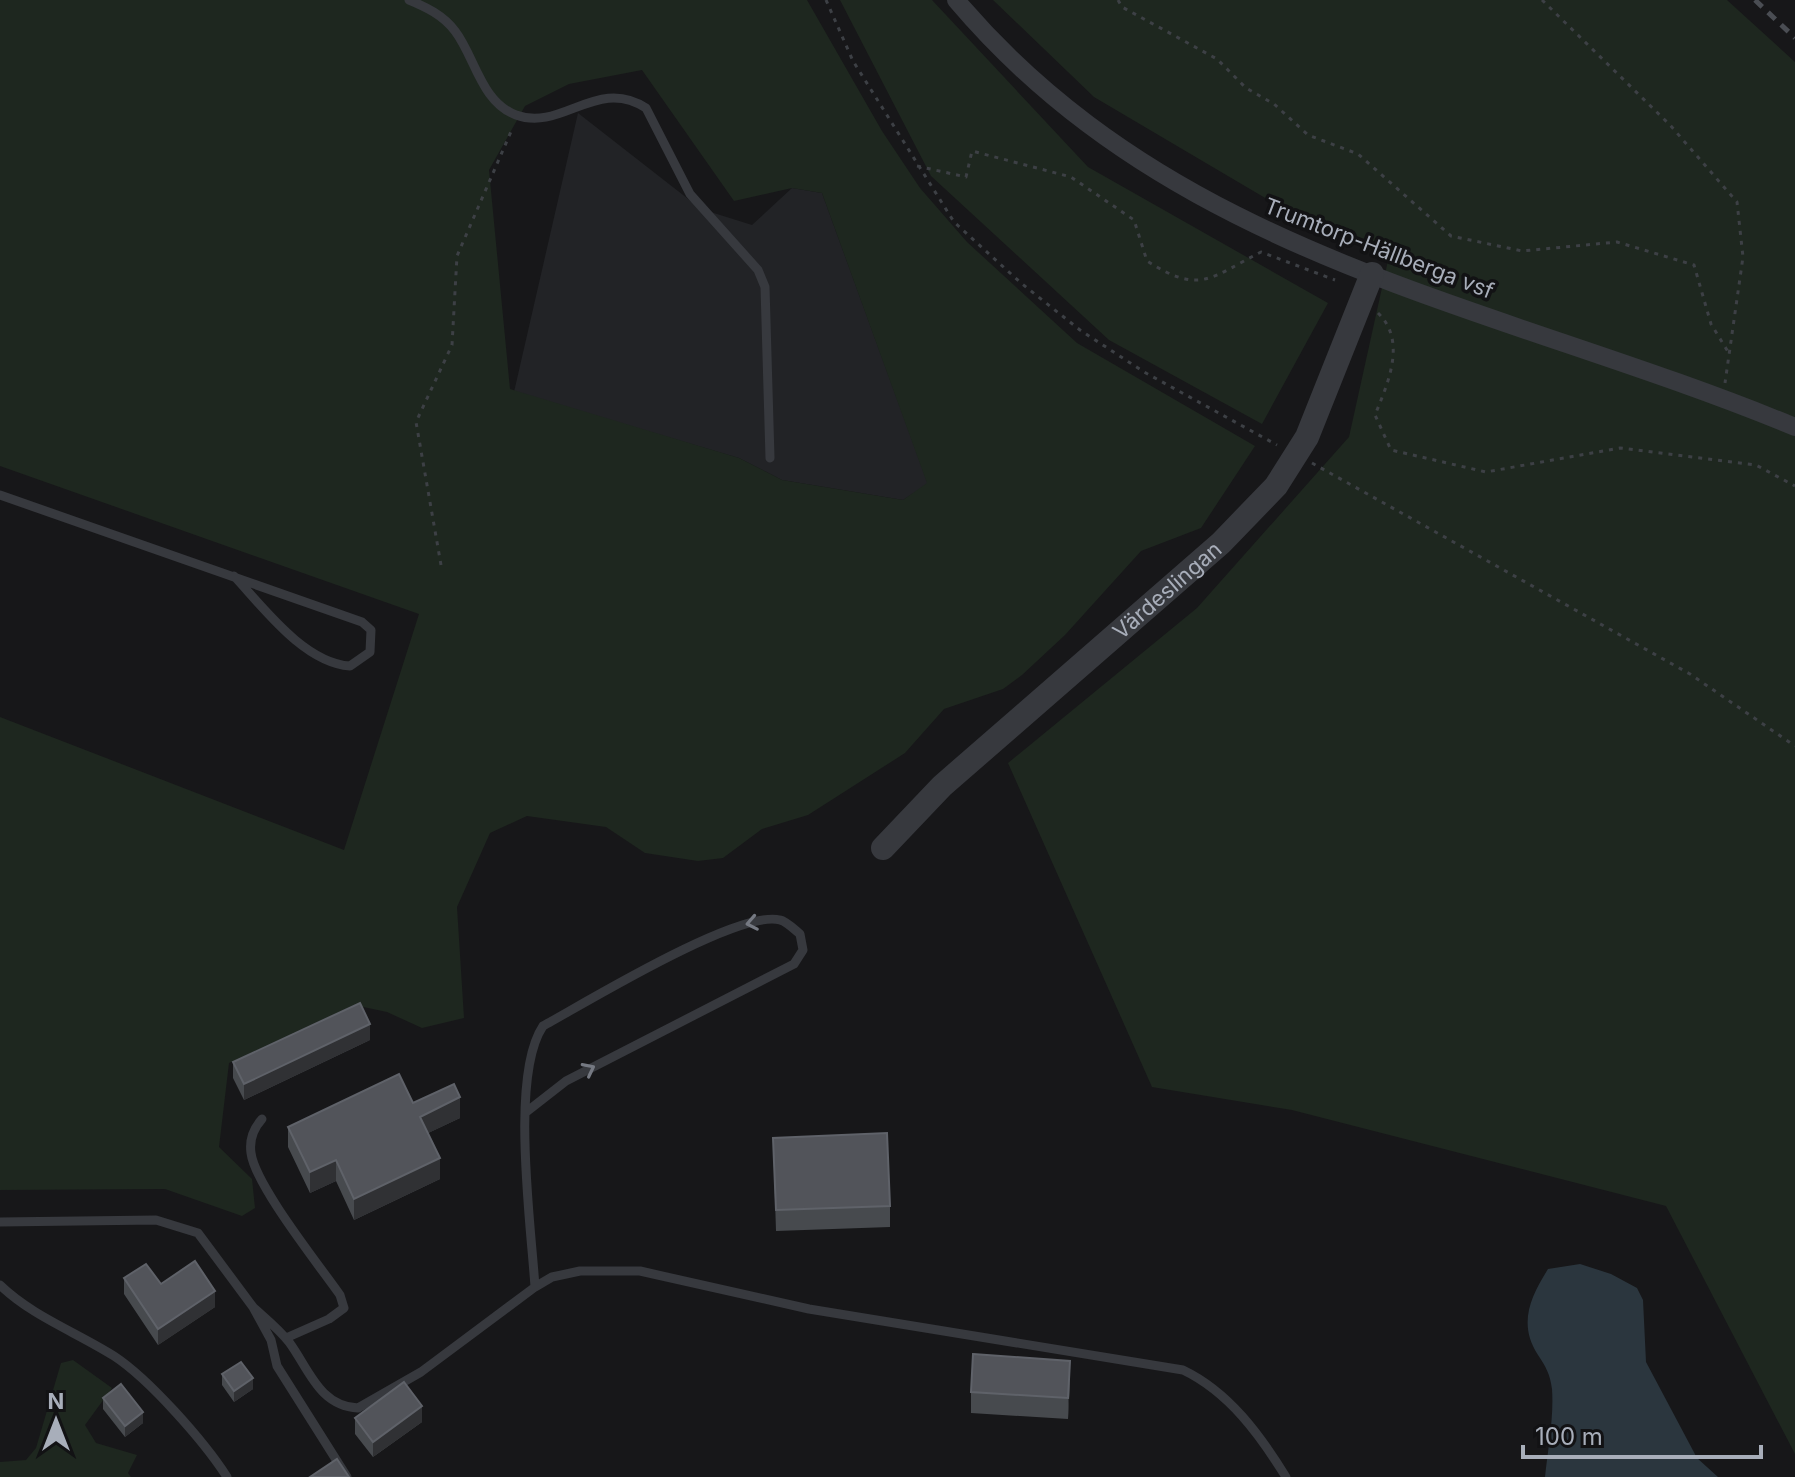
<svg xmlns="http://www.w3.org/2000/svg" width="1795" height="1477" font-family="Inter,sans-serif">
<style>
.built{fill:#222326}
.green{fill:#1e271f;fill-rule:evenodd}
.water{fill:#2b363e}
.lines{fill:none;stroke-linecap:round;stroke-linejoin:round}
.path{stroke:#3d4045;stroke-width:3;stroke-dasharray:4 6;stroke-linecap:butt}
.service{stroke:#37393e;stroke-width:9}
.minor{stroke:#37393e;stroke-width:18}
.tertiary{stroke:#37393e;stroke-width:24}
.rail{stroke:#4a4d53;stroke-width:5;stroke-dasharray:10 8;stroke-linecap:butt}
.wall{fill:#474a4e}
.shaded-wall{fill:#303134}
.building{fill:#52545a;stroke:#5f6269;stroke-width:2}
.oneway{stroke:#757982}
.labels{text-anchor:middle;stroke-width:7;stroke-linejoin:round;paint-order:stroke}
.street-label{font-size:22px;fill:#a8aeba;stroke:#121214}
</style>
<rect width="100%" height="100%" fill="#171719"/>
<path class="built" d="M578 113 701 209 752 225 792 188 822 193 928 484 903 500 782 480 739 458 514 392Z"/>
<path class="green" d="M0 0H807L882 131 920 188 967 242 1077 343 1255 446 1201 528 1141 551 1065 635 1022 675 1003 689 944 709 905 753 808 815 762 829 723 858 698 861 645 853 606 827 527 816 490 833 457 907 464 1018 422 1028 387 1012 354 1005 229 1063 219 1147 252 1179 255 1208 242 1216 165 1189 0 1190V717L344 850 419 614 0 466ZM642 70 734 201 792 188 822 193 927 483 903 500 782 480 739 458 510 389 489 170 525 106 569 84Z
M840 0H932L1088 167 1328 303 1262 424 1109 340 931 176Z
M993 0H1727L1795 62V1454L1666 1206 1292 1110 1152 1087 1008 763 1197 608 1349 437 1389 256 1321 231 1094 97Z
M73 1360 112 1388 85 1425 96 1443 137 1455 128 1473 131 1477H0V1462L26 1460 36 1448 61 1363Z"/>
<path class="water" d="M1580 1264 1611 1274 1637 1288 1643 1300 1646 1362 1697 1458 1718 1477H1545C1548 1449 1554 1417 1552 1389 1550 1374 1546 1367 1538 1355 1518 1324 1530 1298 1548 1269Z"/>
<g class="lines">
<path class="path" d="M826 0 853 61 954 222 1021 283 1080 330 1144 372 1277 445
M1118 0 1122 7 1217 59 1246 88 1274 104 1308 135 1358 154 1451 236 1522 251 1617 242 1694 265 1711 324 1730 355
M1542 0 1670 125 1737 202 1743 257 1725 383
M917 166 966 177 972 151 1071 177 1134 220 1147 261C1200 295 1210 278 1261 252L1335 280
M1378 313C1407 341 1388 383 1375 415L1391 450 1486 472 1620 448 1756 465 1795 486
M1312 463 1690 674 1795 746
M441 565 416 422 452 345 457 256 513 127"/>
<path class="service" d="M409 0C426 7 443 15 455 31 475 57 481 102 516 115 562 132 597 76 646 108L690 194 758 270 765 287 770 458
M0 495 362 622 371 630 370 652 350 666C304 663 263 607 234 576
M525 1113 566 1081 794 964 803 950 800 934C795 930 786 921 780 920 739 909 585 1003 543 1026 510 1075 531 1224 535 1287
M262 1119C253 1129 249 1139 251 1153 255 1185 319 1265 340 1295L344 1308 329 1319 286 1338
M0 1222 156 1220 198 1233 253 1307 271 1340 277 1366 347 1477
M0 1285C32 1316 76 1332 114 1356 149 1379 204 1441 227 1477
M253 1307C265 1318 279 1329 289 1342 309 1369 319 1406 358 1408L421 1372 535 1287 552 1277 580 1271H640L809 1309 1183 1370C1229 1392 1260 1435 1286 1477"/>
<path class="minor" d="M956 0C1176 260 1498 304 1795 427"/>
<path class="tertiary" id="s1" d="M883 848 942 786 1221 543 1276 486 1307 437 1372 274"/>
<path class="rail" d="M1755 0 1795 38"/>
</g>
<path class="wall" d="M370 1040 244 1100 233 1078V1062Z
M413 1103 460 1118 428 1133 440 1179 354 1220 336 1181 310 1193 288 1147V1127Z
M773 1138 890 1206V1227L776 1231Z
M124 1278 161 1284 215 1307 158 1345 124 1294Z
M222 1374 253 1389 234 1402 222 1385Z
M1070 1382 1068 1419 971 1413V1392Z
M103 1398 143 1423 125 1437 103 1409Z
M355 1418 422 1422 373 1457 355 1434Z"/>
<path class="shaded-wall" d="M370 1024V1040L244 1100V1084Z
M460 1097V1118L420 1137V1117Z
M440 1158V1179L354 1220V1199Z
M336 1160V1181L310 1193V1172Z
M215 1291V1307L158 1345V1329Z
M1070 1361V1382L1068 1419V1398Z
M253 1378V1389L234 1402V1391Z
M422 1406V1422L373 1457V1442Z
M143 1412V1423L125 1437V1426Z"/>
<path class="building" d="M360 1003 370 1024 244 1084 233 1062Z
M399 1074 413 1103 454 1084 460 1097 420 1117 440 1158 354 1199 336 1160 310 1172 288 1127Z
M887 1133 890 1206 776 1210 773 1138Z
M195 1261 215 1291 158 1329 124 1278 146 1264 161 1284Z
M973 1354 1070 1361 1068 1398 971 1392Z
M241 1362 253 1378 234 1391 222 1374Z
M404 1382 422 1406 373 1442 355 1418Z
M121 1384 143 1412 125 1426 103 1398Z
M337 1459 349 1477H310Z"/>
<defs><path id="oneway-chevron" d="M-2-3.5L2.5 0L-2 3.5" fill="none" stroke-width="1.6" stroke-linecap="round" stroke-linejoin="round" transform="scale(2)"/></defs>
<g class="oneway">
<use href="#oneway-chevron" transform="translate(752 923) rotate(169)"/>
<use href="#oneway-chevron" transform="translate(589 1069) rotate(-27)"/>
</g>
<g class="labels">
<g class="street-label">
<text transform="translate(1379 248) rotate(21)" y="8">Trumtorp-Hällberga vsf</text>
<text dy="8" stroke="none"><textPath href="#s1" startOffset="384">Värdeslingan</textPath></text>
</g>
</g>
<g transform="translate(56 1421)" stroke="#121214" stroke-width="6" paint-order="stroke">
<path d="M0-6L14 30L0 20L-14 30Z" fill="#a8aeba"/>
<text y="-12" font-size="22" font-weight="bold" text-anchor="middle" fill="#a8aeba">N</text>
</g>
<path d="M1523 1445v12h238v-12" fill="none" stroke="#a8aeba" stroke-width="4"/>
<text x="1535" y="1445" font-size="24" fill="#a8aeba" stroke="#121214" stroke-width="6" paint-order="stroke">100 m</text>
</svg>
